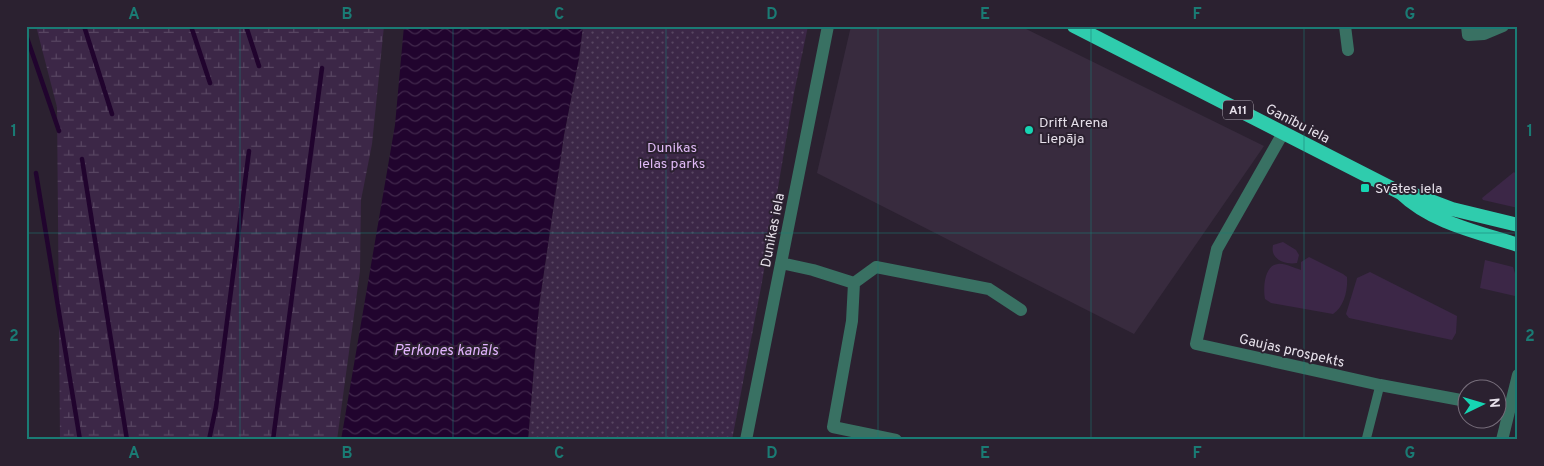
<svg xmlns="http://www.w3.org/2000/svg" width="1544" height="466" font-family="Overpass,sans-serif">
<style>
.built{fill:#382b3e}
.grass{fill:#3c2747}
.wetland{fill:url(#wetland-marsh)}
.park{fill:url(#park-dots)}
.water{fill:url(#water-waves)}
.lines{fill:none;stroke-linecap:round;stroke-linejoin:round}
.stream{stroke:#21042e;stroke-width:4.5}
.pedestrian{stroke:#397163;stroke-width:9}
.minor{stroke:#397163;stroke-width:12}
.trunk{stroke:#2fccad;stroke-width:14}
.grid{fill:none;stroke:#1a7b74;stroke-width:1;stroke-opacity:0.55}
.poi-dot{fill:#16d5b3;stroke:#2b2130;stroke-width:2}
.labels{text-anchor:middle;stroke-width:4;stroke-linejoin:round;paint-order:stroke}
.shield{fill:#2b2130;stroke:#aea7b2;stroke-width:1}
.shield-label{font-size:12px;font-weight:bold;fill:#e6e0ea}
.poi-label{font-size:14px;fill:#e6e0ea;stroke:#2b2130;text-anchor:start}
.street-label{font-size:14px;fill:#e6e0ea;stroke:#2b2130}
.park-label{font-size:14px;fill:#e0baf6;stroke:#2b2130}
.water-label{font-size:15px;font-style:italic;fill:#e3b4ff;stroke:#2b2130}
.neatline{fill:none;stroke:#1a7b74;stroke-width:2}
.grid-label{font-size:16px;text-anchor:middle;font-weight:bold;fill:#1a7b74}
</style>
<defs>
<pattern id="wetland-marsh" width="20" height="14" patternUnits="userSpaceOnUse" patternTransform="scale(1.25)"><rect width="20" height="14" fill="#3c2747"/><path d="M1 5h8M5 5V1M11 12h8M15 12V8" fill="none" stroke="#584662"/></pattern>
<pattern id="park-dots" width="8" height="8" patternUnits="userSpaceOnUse" patternTransform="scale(1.25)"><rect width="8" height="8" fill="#3c2747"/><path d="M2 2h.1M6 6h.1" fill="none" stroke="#584662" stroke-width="1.8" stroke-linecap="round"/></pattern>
<pattern id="water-waves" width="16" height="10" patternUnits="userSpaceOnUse" patternTransform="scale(1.25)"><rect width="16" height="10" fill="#21042e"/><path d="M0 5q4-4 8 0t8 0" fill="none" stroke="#41284c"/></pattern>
</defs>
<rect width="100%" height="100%" fill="#2b2130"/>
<path class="built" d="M851 26H1020L1264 146 1134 334 817 173Z"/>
<path class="grass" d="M1514 172 1518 176V208L1483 200 1482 198Z
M1283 242 1296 250 1299 255 1297 263C1284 265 1270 259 1273 245Z
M1309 257 1343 274 1347 277C1348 290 1344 307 1333 314L1271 303 1265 299C1263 289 1264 265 1278 264 1285 263 1294 268 1301 270V262Z
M1485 260 1513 267 1518 283 1515 296 1480 288Z
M1370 272 1457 316 1456 333 1452 340 1349 318 1346 314 1357 278Z"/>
<path class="wetland" d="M36 26H384L372 144 361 200 360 271 337 440H60L57 107Z"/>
<path class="park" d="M583 26H808L794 93 762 282 732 440H528L539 306 564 135 579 58Z"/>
<path class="water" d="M404 26H583L579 58 564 135 539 306 528 440H341L395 125Z"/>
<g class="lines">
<path class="stream" d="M84 26 112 114
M191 26 210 83
M246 26 259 66
M26 35 59 131
M82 159 127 440
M36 173 80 440
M209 440 216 407 249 151
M273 440 322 68"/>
<path class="pedestrian" d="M1366 440 1380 385"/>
<path class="minor" d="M1345 26 1348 50
M1467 26 1468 35 1484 34 1503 26
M1283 133 1217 249 1196 344 1380 385 1466 401
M781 263 813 270 854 283 852 321 833 427 896 440
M854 283 876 267 989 289 1021 310
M1496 407 1510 409
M746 440 828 26
M1502 440 1518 375"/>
<path class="trunk" d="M1074 26 1401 193 1415 195 1452 209 1518 225
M1401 193C1432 223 1478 232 1518 245"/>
</g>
<path class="grid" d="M240 26V440M453 26V440M666 26V440M878 26V440M1091 26V440M1304 26V440M26 233H1518"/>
<g class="poi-dot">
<circle cx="1029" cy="130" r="5"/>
<rect x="1360" y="183" width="10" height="10" rx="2.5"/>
</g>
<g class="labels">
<rect class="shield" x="1223" y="100.5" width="30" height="19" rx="4"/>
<g class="shield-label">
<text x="1238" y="114">A11</text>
</g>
<g class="poi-label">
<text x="1039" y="127">Drift Arena<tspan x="1039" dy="16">Liepāja</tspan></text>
<text x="1375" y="193">Svētes iela</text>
</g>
<g class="street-label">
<text transform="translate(1298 123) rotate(27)" y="5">Ganību iela</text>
<text transform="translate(772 230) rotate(-79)" y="5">Dunikas iela</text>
<text transform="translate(1292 350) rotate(13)" y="5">Gaujas prospekts</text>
</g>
<g class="park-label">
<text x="672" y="152">Dunikas<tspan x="672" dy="16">ielas parks</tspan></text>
</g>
<g class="water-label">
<text x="446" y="355">Pērkones kanāls</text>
</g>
</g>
<rect width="1544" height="466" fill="none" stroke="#2b2130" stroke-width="55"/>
<g transform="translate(1482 404) rotate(85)"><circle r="24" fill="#2b2130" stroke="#766d7a"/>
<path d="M0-4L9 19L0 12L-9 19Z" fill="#16d5b3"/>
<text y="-8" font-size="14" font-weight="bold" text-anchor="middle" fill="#e6e0ea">N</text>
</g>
<rect x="28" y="28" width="1488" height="410" class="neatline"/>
<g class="grid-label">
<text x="134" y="19">A</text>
<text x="347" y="19">B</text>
<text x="559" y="19">C</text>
<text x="772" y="19">D</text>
<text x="985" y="19">E</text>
<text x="1197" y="19">F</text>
<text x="1410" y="19">G</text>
<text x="14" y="136">1</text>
<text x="1530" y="136">1</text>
<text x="14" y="341">2</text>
<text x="1530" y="341">2</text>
<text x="134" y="458">A</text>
<text x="347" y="458">B</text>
<text x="559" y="458">C</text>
<text x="772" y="458">D</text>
<text x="985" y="458">E</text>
<text x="1197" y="458">F</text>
<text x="1410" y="458">G</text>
</g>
</svg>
